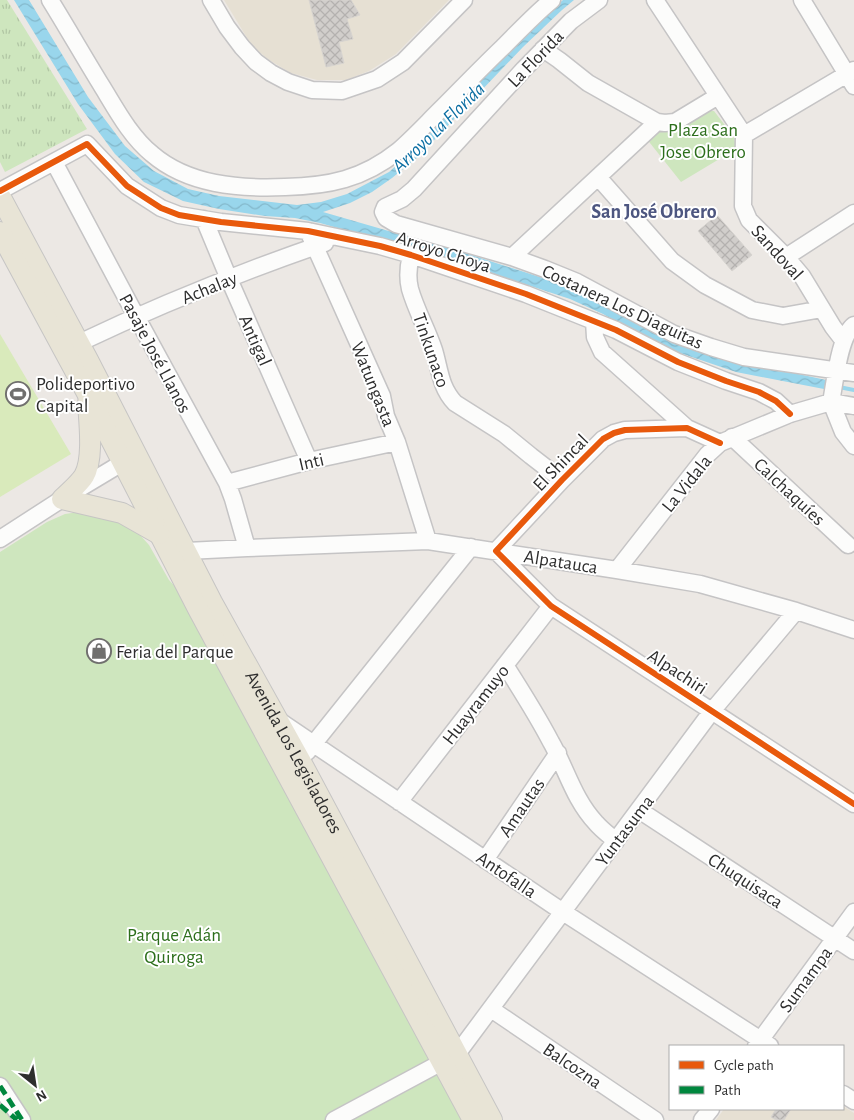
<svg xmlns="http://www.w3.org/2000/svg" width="854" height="1120" font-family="'Alegreya Sans',sans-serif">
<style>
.education{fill:#e6e0d3}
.grass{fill:url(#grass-tufts)}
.park{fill:#cee6be}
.pitch{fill:#d9eabb}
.water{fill:url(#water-waves)}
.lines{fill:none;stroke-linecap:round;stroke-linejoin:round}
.stream{stroke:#99d6ec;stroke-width:4}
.building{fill:url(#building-cross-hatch);stroke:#d7d4d0}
.minor-casing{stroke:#c5c4c5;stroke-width:19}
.major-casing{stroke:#c6c5c4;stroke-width:22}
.minor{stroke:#fcfcfb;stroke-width:16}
.major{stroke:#e8e4d6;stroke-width:20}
.quiet{stroke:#00873e;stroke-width:5;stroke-dasharray:10 5;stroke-linecap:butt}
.cycleway-casing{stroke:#fff;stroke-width:9}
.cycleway{stroke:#e8590c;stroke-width:6}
.labels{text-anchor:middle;stroke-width:4;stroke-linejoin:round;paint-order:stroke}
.street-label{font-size:19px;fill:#2e2e2e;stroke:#fff}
.park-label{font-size:19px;fill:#2c6e1b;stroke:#fff}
.poi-label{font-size:19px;fill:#2e2e2e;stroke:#fff;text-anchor:start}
.water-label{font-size:20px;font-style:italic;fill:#0d6fa3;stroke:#fff}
.neighbourhood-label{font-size:20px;font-weight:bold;fill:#4d5680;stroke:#fff}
</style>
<defs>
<pattern id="grass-tufts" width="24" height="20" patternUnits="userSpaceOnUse" patternTransform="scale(1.25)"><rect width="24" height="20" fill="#cee6be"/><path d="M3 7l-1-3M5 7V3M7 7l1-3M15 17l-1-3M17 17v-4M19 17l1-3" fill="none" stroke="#b1c6a4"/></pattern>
<pattern id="water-waves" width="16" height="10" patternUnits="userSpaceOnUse" patternTransform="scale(1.25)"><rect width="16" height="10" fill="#99d6ec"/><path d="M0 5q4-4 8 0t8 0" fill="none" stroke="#84b8cb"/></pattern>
<pattern id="building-cross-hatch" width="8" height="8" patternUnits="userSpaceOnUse" patternTransform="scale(1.25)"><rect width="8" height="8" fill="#d1cecb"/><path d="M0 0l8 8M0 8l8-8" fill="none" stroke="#b4b1af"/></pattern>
</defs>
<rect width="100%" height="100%" fill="#ece8e4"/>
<path class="education" d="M224 0H449L396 54 369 71 346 80H317L291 73 269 60 252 46Z
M843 1106 854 1113V1120H716L724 1109H843Z"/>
<path class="grass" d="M0 0H7L87 129 5 172 0 162Z"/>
<path class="park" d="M703 111H714L734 137 736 149 681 182 646 138 659 127Z
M86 511 132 526 149 545 169 580 182 594 464 1120H0V552L47 522 65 514Z"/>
<path class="pitch" d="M0 334 71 454 0 497Z"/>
<path class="water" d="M14 0H29L88 97 125 146 154 171 188 189 219 196 297 205 321 202 347 194 389 172 413 151 518 42 558 4 563 0H574L562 10 523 47 418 157 392 178 372 192 350 203 323 212 468 254 574 288 739 361 826 380 824 389 736 372 677 352 648 339 603 314 570 299 464 264 320 223 295 218 265 216 219 209 183 201 144 182 115 154 78 104Z"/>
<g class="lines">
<path class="stream" d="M839 387 854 390"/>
</g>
<path class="building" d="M309 0H351L360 15 347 19 353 39 339 42 344 63 326 67Z
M717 215 752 255 732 271 698 231Z
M776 1109H791L784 1120H776L771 1117Z"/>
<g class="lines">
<defs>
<path id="minor" d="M50 0C68 29 85 59 103 88 117 111 131 137 152 154 188 185 239 189 285 187 329 186 363 179 398 151 412 139 425 125 439 111 460 90 481 68 503 47 519 31 535 14 552 0
M211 0 227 27 242 47 256 62 271 73 288 82 312 90 342 91 377 79 403 62 464 0
M599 0 571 21 524 69 414 189 402 199 385 207 383 212 386 218 396 224 512 257 545 269 577 282 674 334 711 347 744 357 854 373
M655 0 744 135 743 206 749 220 786 257 802 276 833 327 843 340
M802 0 854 86
M543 49 559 60 588 83 657 122
M744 135 854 70
M54 162 136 316 227 483 233 499 247 548
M598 177 672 261 705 285 752 310 783 316 822 309
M0 191 87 144 127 186 161 208 179 215 221 222 308 231 380 246 411 255 526 294 616 330 678 362 726 381 759 392 776 401 790 414
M204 219 229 279 309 461
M308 231 382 396 386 416 397 442 428 541
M411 255C408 267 407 277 410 289 416 310 427 329 434 350 440 370 440 387 455 403L504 434 531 456 562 480
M512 257 657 122 665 123 675 122 718 96
M786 257 854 213
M594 321 595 337 602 352 687 428
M79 343C159 305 241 272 325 243
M831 402C835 383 839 336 854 325
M831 402 843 432 854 446
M732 437 848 545
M720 443 687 428 625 430 614 433 603 439 562 480 496 551 551 606 854 804
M227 483 309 461 397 442
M0 539 62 499 132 457
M178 556 187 551 247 548 428 541 617 570 700 584 796 611 854 630
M617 570 707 455 720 443 790 414 831 402 854 406
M505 665C521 690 537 715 551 742 566 768 574 800 596 823 602 830 609 835 616 841
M278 720 563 912 770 1046
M307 752 471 547
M399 802 551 606
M639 810 854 951
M485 860 558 753
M491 1009 655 1120
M756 1046 854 912
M0 1086 22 1120
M843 1094 854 1101
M334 1120 457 1054 712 711 796 611
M702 1120 711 1109"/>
<g id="major">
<path id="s1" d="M0 196 88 360 212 602 300 760 492 1120"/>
<path d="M0 232 88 395 198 609 473 1120"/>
<path d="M88 402C89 421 94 459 84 476 79 484 69 492 62 499L122 513 159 534"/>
</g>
</defs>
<use href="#minor" class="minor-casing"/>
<use href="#major" class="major-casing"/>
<use href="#minor" class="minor"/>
<use href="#major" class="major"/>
<path class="quiet" d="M0 1086 22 1120
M0 1105 17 1120"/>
<defs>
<path id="cycleway" d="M0 191 87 144 127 186 161 208 179 215 221 222 308 231 380 246 411 255 526 294 616 330 678 362 726 381 759 392 776 401 790 414
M720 443 687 428 625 430 614 433 603 439 562 480 496 551 551 606 854 804"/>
</defs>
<use href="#cycleway" class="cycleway-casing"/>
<use href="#cycleway" class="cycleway"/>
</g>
<defs>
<symbol id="stadium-ring" viewBox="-11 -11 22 22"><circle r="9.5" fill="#fff" stroke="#706f6e" stroke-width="1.5"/><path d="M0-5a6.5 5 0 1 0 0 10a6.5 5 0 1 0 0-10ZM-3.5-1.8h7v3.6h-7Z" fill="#706f6e"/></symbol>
<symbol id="shop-ring" viewBox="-11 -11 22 22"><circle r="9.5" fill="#fff" stroke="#706f6e" stroke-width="1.5"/><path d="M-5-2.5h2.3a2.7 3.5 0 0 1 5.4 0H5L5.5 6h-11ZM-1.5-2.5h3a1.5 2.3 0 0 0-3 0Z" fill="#706f6e"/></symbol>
</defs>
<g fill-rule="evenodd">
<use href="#stadium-ring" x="4" y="380" width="28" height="28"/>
<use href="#shop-ring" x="85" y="637" width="28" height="28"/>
</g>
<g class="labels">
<g class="street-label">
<text transform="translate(535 58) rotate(-46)" y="7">La Florida</text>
<text transform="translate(444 251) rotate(18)" y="7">Arroyo Choya</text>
<text transform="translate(778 252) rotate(48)" y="7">Sandoval</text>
<text transform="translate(209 287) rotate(-22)" y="7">Achalay</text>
<text transform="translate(623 306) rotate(25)" y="7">Costanera Los Diaguitas</text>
<text transform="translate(256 340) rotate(66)" y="7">Antigal</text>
<text transform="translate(432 350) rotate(71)" y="7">Tinkunaco</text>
<text transform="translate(156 353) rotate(62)" y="7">Pasaje José Llanos</text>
<text transform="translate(374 384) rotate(68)" y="7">Watungasta</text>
<text transform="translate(311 461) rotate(-13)" y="7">Inti</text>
<text transform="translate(560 462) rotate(-46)" y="7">El Shincal</text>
<text transform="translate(686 483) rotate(-51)" y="7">La Vidala</text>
<text transform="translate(790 491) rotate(43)" y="7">Calchaquíes</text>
<text transform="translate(561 561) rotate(9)" y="7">Alpatauca</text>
<text transform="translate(678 671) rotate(33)" y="7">Alpachiri</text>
<text transform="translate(475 704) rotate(-52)" y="7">Huayramuyo</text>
<text dy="7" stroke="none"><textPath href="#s1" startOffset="629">Avenida Los Legisladores</textPath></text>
<text transform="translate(521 807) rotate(-56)" y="7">Amautas</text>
<text transform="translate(624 830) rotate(-53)" y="7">Yuntasuma</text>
<text transform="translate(507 874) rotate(34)" y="7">Antofalla</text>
<text transform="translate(746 880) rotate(33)" y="7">Chuquisaca</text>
<text transform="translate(805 979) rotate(-54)" y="7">Sumampa</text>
<text transform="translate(573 1065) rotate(34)" y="7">Balcozna</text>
</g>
<g class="park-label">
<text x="703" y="136">Plaza San<tspan x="703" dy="22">Jose Obrero</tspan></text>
<text x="174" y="941">Parque Adán<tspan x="174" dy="22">Quiroga</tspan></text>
</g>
<g class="poi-label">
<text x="36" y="390">Polideportivo<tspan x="36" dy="22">Capital</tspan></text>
<text x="116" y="658">Feria del Parque</text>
</g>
<g class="water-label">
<text transform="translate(438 127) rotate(-44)" y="7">Arroyo La Florida</text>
</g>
<g class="neighbourhood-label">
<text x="654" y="218">San José Obrero</text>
</g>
</g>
<rect x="669" y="1045" width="175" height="65" fill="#ffffff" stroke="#ababab"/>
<rect x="679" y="1061" width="25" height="8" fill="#e8590c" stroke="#ababab"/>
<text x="714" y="1070" font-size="15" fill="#2e2e2e">Cycle path</text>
<rect x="679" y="1086" width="25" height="8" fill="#00873e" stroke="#ababab"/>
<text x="714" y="1095" font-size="15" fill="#2e2e2e">Path</text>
<g transform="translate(35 1085) rotate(150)" stroke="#ffffff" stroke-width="4" paint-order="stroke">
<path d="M0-4L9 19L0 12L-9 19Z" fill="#2e2e2e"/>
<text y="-8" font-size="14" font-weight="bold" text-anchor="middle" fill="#2e2e2e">N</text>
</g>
</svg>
